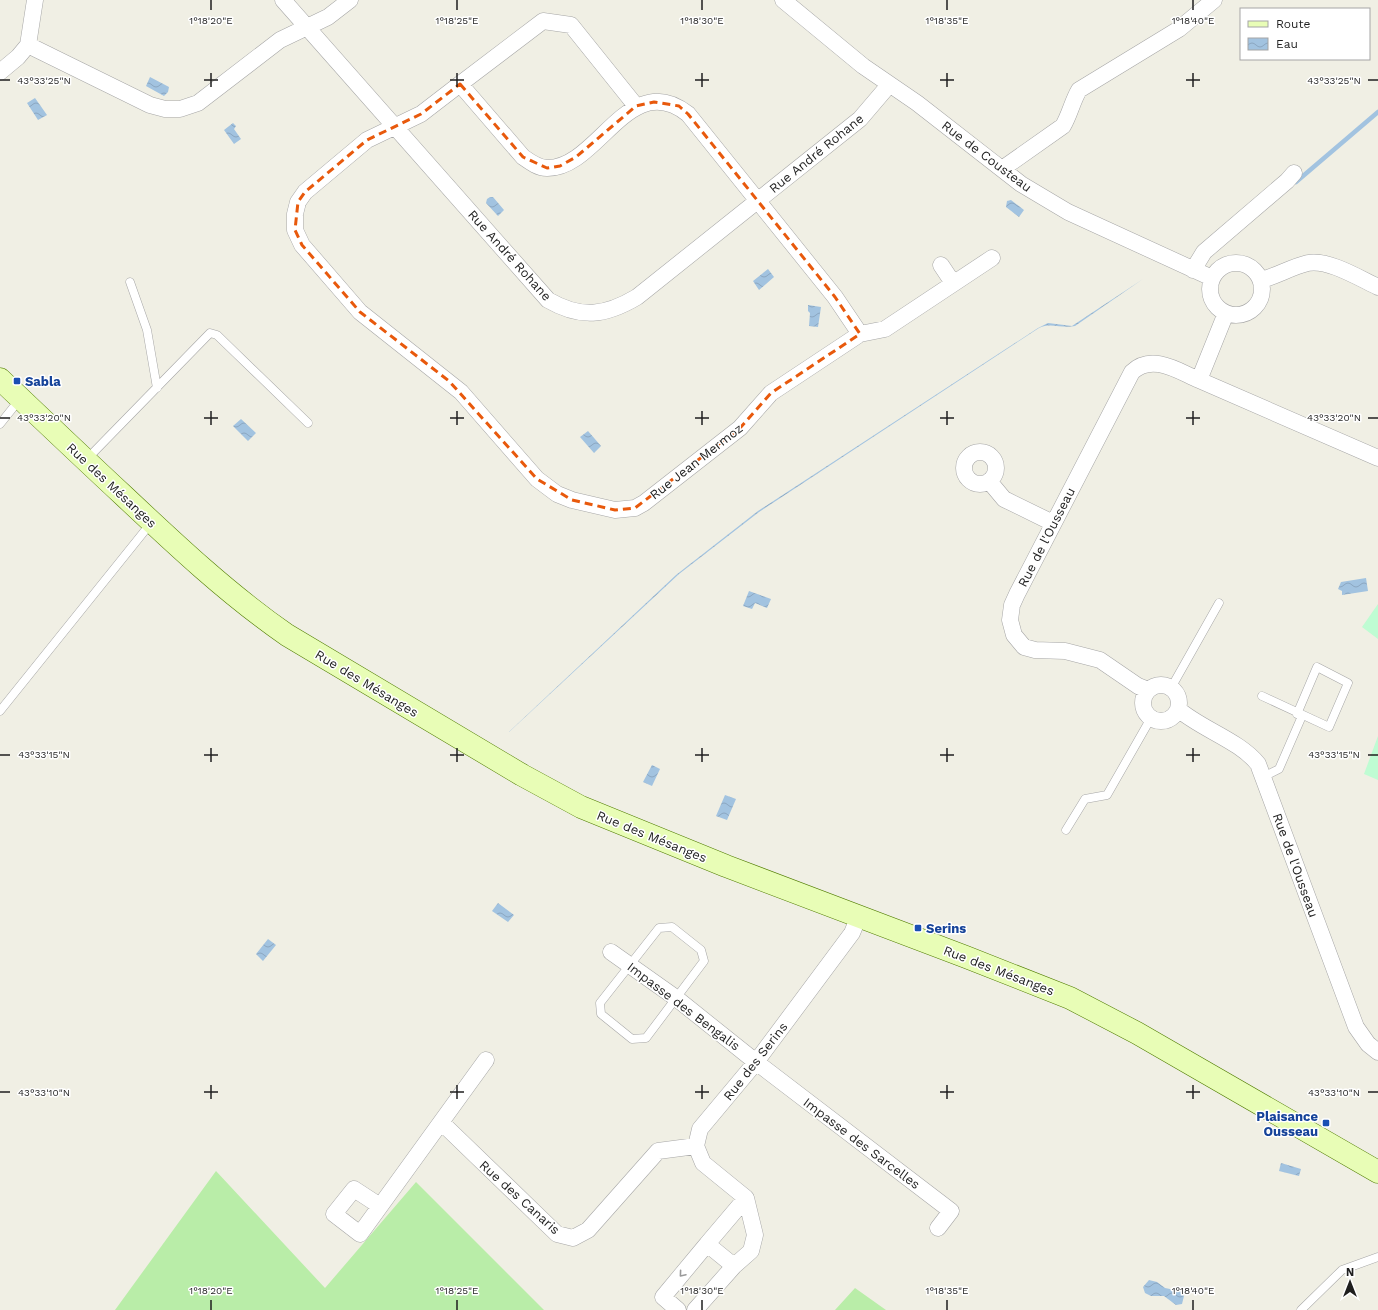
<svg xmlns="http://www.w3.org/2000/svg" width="1378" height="1310" font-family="'Work Sans',sans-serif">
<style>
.grass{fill:#b9eda8}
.park{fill:#bffcd3}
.water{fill:url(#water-waves)}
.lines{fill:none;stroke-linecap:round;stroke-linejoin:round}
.stream{stroke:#a2c3e0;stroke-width:4.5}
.service-casing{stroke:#a6a6a6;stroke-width:9}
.minor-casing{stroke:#a6a6a6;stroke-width:17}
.secondary-casing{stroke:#507c00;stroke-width:23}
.service{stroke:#fff;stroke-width:8}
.minor{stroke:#fff;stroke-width:16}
.secondary{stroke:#e8fdb6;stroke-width:22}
.oneway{stroke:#9a9a9a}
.marked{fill:none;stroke:#e8590c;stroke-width:3;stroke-dasharray:8 5;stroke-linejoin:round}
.ticks{fill:none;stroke:#1f1f1f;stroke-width:1.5}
.transit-dot{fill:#1a4fb4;stroke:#fff;stroke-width:1.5}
.labels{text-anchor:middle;stroke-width:3;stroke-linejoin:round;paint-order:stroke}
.street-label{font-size:13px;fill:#1f1f1f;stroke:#fff}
.transit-label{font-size:13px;font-weight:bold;fill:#164399;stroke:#fff;text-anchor:start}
.ticks-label{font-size:10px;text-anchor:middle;fill:#1f1f1f;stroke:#fff;stroke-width:3;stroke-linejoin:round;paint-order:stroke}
</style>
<defs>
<pattern id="water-waves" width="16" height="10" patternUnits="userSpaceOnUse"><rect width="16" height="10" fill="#a2c3e0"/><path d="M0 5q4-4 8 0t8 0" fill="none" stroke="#8ba7c0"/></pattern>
</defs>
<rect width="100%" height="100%" fill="#f0efe4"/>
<path class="grass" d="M216 1171 325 1288 416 1182 544 1310H115Z
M855 1288 886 1310H835Z"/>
<path class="park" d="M1378 604V639L1362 627Z
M1378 736V780L1364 774Z"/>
<path class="water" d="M150 77 169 87 168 92 164 96 146 86Z
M35 98 47 115 38 120 27 103Z
M233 123 236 126 234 129 241 139 234 144 224 130Z
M490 197H493L504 210 498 216 486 203 487 199Z
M1011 200 1024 210 1019 217 1006 207 1007 201Z
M768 269 774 277 759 290 753 281Z
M1143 279 1075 326C1062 329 1051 322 1039 328L759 512 679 574 495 745 676 575 758 511 1038 328 1048 323 1072 326Z
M808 305 821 307 818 327 809 326 810 313 808 311Z
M241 419 256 433 248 441 233 426Z
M588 431 601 446 594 453 580 437Z
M1366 578 1368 591 1342 595V591L1338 589 1341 582Z
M749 591 771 599 767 608 755 603 752 609 743 606Z
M652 765 660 769 652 786 643 782Z
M725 795 736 799 727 820 716 816Z
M498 903 514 915 508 922 492 911Z
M268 939 276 945 263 961 256 954Z
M1281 1163 1301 1169 1299 1176 1279 1171Z
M1149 1280 1157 1282 1165 1288 1180 1291 1184 1296 1182 1304 1176 1305 1164 1296H1151L1145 1293 1143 1287Z"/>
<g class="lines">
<path class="stream" d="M1296 182 1378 112"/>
<defs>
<path id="service" d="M130 282 147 330 157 388
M0 424 20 399
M86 460 210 333 217 335 308 423
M1171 688 1219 603
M1262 696 1329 727 1348 683 1317 667 1297 714
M0 711 151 523
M1263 777 1279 769 1302 716
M1066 830 1085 799 1107 795 1151 718
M672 927 701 950 704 961 646 1038 632 1039 601 1014 600 1003 659 928Z
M1301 1310 1342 1270 1378 1257"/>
<path id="minor" d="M283 0 548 300C581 319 605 316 637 297L860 119 889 85
M783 0 863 66 917 103 1021 184 1068 212 1212 278
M28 45 150 105 165 109H180L198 103 280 40 328 17 350 0
M0 72 18 57 28 45 35 0
M460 84 543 21 571 25 636 106
M1002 169 1063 126C1070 114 1072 102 1079 90L1179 29 1214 0
M1210 289a26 26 0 1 1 52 0a26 26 0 1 1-52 0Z
M941 265 953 283
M1193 270 1204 252 1287 181 1294 173
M1261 280C1277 276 1291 267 1308 263 1328 259 1359 278 1378 287
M1226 313 1199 380 1378 458
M860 334 835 297 688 114C629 67 598 169 547 168 538 168 530 162 523 157L460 84 421 114 367 140 305 192 298 202 295 214V230L302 245 360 312 461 392 537 479 557 494 572 500 615 510 635 508 644 503 740 428 771 393 860 334 885 329 992 258
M964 468a16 16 0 1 1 32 0a16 16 0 1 1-32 0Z
M989 481 1004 499 1053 523
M1143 703a18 18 0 1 1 36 0a18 18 0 1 1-36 0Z
M1148 690 1138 686 1100 660 1065 651 1035 650 1024 647 1014 635 1010 620 1012 605 1017 594 1132 372C1152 353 1178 371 1199 380
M1178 709C1201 729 1240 741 1258 764L1356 1027 1368 1044 1378 1052
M611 952 676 998 756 1062 951 1211 938 1228
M441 1122 557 1234 573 1238 588 1230 658 1151 696 1146
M746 1198 755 1235 751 1251 734 1266 707 1244 746 1198 703 1163 696 1146 700 1129 756 1062 852 933 859 916
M380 1206 354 1189 334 1214 360 1234 486 1060
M678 1310 663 1297 707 1244
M695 1310 734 1266"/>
<path id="secondary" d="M0 379C41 418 82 457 124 496 176 545 228 594 287 635L522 775 581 807 726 866 966 957 1070 998 1137 1033 1378 1172"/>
</defs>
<use href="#service" class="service-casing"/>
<use href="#minor" class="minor-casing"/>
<use href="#secondary" class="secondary-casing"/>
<use href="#service" class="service"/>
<use href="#minor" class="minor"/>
<use href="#secondary" class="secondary"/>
</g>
<defs><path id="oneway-chevron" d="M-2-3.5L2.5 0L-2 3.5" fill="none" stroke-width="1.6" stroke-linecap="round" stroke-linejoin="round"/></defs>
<use class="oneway" href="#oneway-chevron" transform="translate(682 1274) rotate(130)"/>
<path class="marked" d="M460 84 523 157 547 168 560 166 576 157 636 106 654 102 679 106 688 114 835 297 860 334 771 393 740 428 635 508 615 510 572 500 537 479 449 381 360 312 302 245 295 230 298 202 305 192 367 140 421 114Z"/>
<path class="ticks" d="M211 0V10M457 0V10M702 0V10M947 0V10M1193 0V10M211 73V87M457 73V87M702 73V87M947 73V87M1193 73V87M0 80H10M204 80H218M450 80H464M695 80H709M940 80H954M1186 80H1200M1368 80H1378M211 411V425M457 411V425M702 411V425M947 411V425M1193 411V425M0 418H10M204 418H218M450 418H464M695 418H709M940 418H954M1186 418H1200M1368 418H1378M211 748V762M457 748V762M702 748V762M947 748V762M1193 748V762M0 755H10M204 755H218M450 755H464M695 755H709M940 755H954M1186 755H1200M1368 755H1378M211 1085V1099M457 1085V1099M702 1085V1099M947 1085V1099M1193 1085V1099M0 1092H10M204 1092H218M450 1092H464M695 1092H709M940 1092H954M1186 1092H1200M1368 1092H1378M211 1300V1310M457 1300V1310M702 1300V1310M947 1300V1310M1193 1300V1310"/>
<g class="transit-dot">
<rect x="13" y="377" width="8" height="8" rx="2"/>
<rect x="914" y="924" width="8" height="8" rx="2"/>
<rect x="1322" y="1119" width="8" height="8" rx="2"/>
</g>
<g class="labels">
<g class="street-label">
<text transform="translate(816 153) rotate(-39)" y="5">Rue André Rohane</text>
<text transform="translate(987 156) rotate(37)" y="5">Rue de Cousteau</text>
<text transform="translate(510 255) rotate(48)" y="5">Rue André Rohane</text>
<text transform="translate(696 461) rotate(-38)" y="5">Rue Jean Mermoz</text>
<text transform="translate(112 485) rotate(43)" y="5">Rue des Mésanges</text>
<text transform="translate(1046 537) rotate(-63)" y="5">Rue de l'Ousseau</text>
<text transform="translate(367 683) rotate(31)" y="5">Rue des Mésanges</text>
<text transform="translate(652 836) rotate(22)" y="5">Rue des Mésanges</text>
<text transform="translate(1296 865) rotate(70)" y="5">Rue de l'Ousseau</text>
<text transform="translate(999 970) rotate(21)" y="5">Rue des Mésanges</text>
<text transform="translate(684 1006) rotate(37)" y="5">Impasse des Bengalis</text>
<text transform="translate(755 1061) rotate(-52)" y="5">Rue des Serins</text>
<text transform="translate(862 1143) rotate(37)" y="5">Impasse des Sarcelles</text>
<text transform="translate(520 1197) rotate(42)" y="5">Rue des Canaris</text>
</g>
<g class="transit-label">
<text x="25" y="386">Sabla</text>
<text x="926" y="933">Serins</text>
<text x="1318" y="1121" text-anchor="end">Plaisance<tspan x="1318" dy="15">Ousseau</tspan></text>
</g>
</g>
<g class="ticks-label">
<text x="211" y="24">1°18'20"E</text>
<text x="457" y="24">1°18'25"E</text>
<text x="702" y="24">1°18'30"E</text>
<text x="947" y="24">1°18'35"E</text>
<text x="1193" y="24">1°18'40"E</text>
<text x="44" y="84">43°33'25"N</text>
<text x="1334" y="84">43°33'25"N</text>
<text x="44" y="421">43°33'20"N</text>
<text x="1334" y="421">43°33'20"N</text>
<text x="44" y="758">43°33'15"N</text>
<text x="1334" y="758">43°33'15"N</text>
<text x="44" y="1096">43°33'10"N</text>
<text x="1334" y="1096">43°33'10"N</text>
<text x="211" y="1294">1°18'20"E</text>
<text x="457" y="1294">1°18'25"E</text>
<text x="702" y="1294">1°18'30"E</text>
<text x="947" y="1294">1°18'35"E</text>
<text x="1193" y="1294">1°18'40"E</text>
</g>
<rect x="1240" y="8" width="130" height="52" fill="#ffffff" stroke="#a5a5a5"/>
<rect x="1248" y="21" width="20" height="6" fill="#e8fdb6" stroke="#a5a5a5"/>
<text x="1276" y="28" font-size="12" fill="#1f1f1f">Route</text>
<rect x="1248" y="38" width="20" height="12" fill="url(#water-waves)" stroke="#a5a5a5"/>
<text x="1276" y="48" font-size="12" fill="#1f1f1f">Eau</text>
<g transform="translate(1350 1282)" stroke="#ffffff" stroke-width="3" paint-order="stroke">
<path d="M0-3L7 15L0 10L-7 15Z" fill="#1f1f1f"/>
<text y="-6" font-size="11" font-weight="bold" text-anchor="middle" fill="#1f1f1f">N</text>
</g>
</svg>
